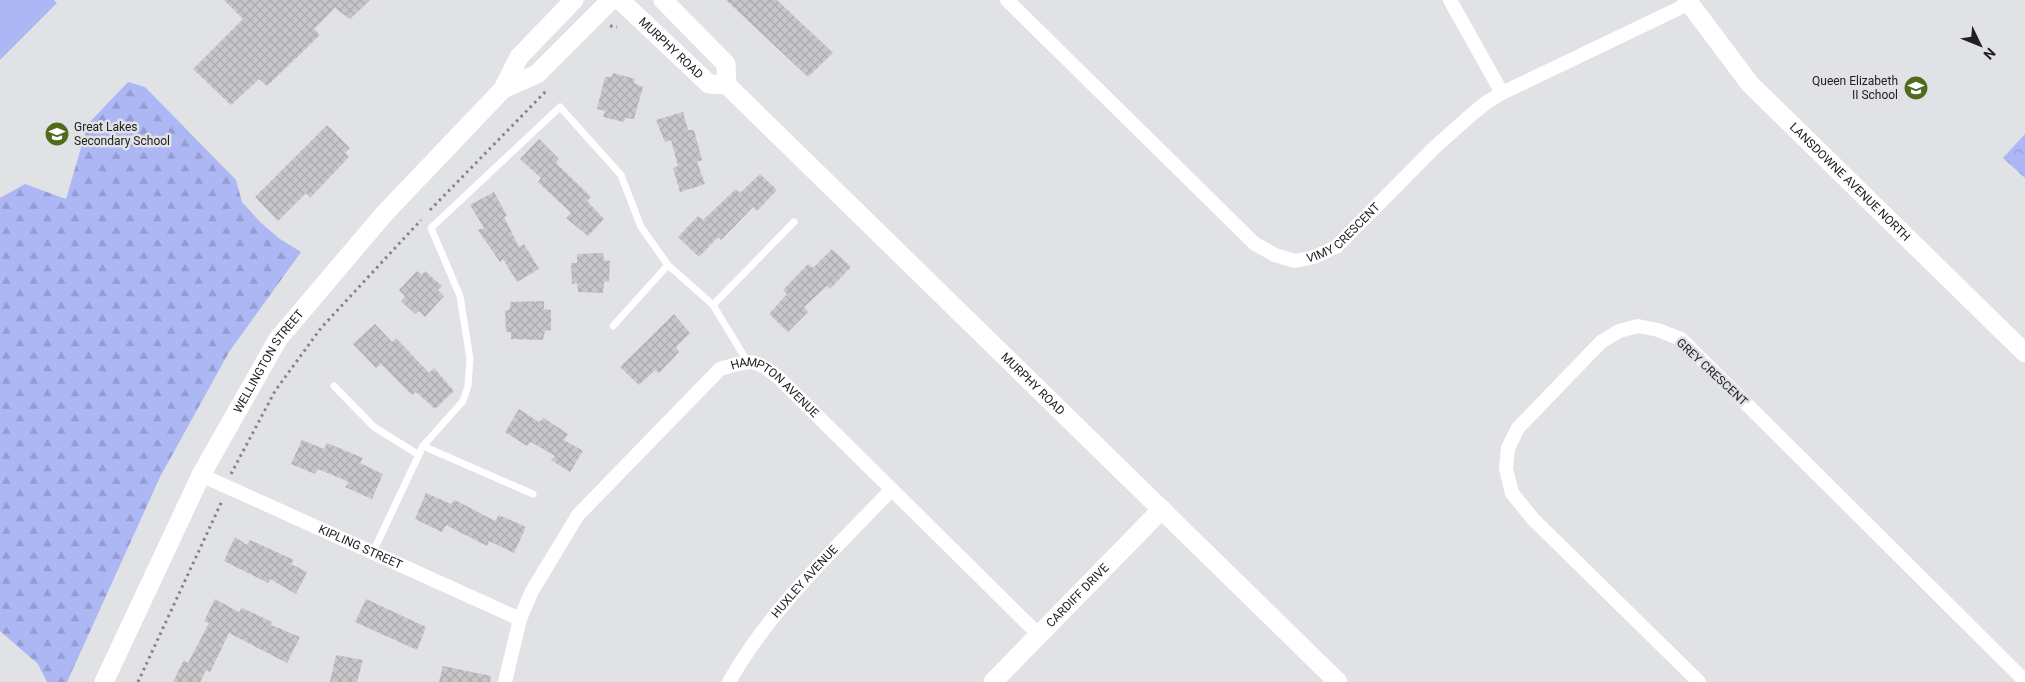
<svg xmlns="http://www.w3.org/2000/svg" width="2025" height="682" font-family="Roboto,sans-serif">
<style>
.forest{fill:url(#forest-firs)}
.park{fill:url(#park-crowns)}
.pitch{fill:#acb7f4}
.building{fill:url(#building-cross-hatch)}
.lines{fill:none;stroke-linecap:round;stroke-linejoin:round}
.path{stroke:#848486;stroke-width:3;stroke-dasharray:2.5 4;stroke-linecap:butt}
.lane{stroke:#fff;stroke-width:7}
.street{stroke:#fff;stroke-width:14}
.secondary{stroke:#fff;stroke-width:19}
.labels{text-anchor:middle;stroke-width:5;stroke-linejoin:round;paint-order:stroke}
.street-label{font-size:12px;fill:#212122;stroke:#e1e2e5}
.poi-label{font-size:12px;fill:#212122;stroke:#e1e2e5;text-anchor:end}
</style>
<defs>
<pattern id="forest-firs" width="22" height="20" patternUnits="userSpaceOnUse" patternTransform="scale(1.25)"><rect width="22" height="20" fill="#acb7f4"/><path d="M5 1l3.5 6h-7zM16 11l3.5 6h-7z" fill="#949dd1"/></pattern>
<pattern id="park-crowns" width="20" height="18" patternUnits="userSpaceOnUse" patternTransform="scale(1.25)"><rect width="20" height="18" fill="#acb7f4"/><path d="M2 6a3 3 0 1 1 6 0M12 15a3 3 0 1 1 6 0" fill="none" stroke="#949dd1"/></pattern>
<pattern id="building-cross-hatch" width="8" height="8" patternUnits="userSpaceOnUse" patternTransform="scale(1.25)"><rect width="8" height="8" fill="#c7c7ca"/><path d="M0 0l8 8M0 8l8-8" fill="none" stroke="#ababad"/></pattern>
</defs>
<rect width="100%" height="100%" fill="#e1e2e5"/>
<path class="forest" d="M128 82 145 87 236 180 242 202 260 222 280 239 301 252 229 352 160 477 67 682H47L38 664 0 631V198L25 184 66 199 88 124Z"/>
<path class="park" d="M2025 134V178L2003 158Z"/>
<path class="pitch" d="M0 0H54L57 3 0 60Z"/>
<path class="building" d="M224 0H370L350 19 335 8 314 29 320 35 267 86 259 79 231 105 193 69 243 19Z
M726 0H777L833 53 808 77Z
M613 73 635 79 634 83 643 87 634 119 625 118 624 122 603 117 605 111 597 109 605 77H611Z
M683 112 688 130H694L702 160 697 162 705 184 680 192 673 168 678 166 671 140 665 142 656 120Z
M327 125 350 148 345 153 349 157 310 198 306 193 278 221 255 197Z
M539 139 559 159 556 163 591 197 587 201 604 219 588 236 566 218 571 213 538 182 541 178 520 159Z
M760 174 777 190 757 211 753 207 721 240 718 237 699 257 678 237 698 216 703 220 736 189 740 193Z
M494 192 507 216 504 217 519 247 524 244 539 269 517 282 503 259 500 262 478 230 484 228 470 205Z
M832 249 851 267 830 289 827 286 804 307 808 312 788 332 769 314 787 294 783 290 808 264 813 268Z
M603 253 604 260 610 261 609 281 604 282 603 293 578 292 577 283 572 284 571 263H577V254Z
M417 271 422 275 425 271 442 286 438 290 444 296 425 317 419 311 415 314 401 301 405 296 399 290Z
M544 301V309L551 310V330L545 331 543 340 511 339V332H506L505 311 510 309V302Z
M674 314 690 333 676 347 679 352 659 373 655 370 639 385 620 367Z
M375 324 392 342 396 338 429 373 434 368 454 391 435 409 416 392 412 395 381 364 376 368 353 344Z
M519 409 539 422 544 418 568 434 564 440 583 451 570 472 551 460 555 456 531 442 527 446 505 432Z
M302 440 324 449 327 443 363 458 360 463 383 474 372 499 345 487 349 482 318 469 315 474 291 464Z
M426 493 451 504 455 500 495 521 499 515 526 527 514 553 489 541 487 546 446 525 442 532 415 519Z
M235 537 247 545 250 540 294 560 291 564 307 572 296 594 270 579 268 583 224 561Z
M215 599 239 612 242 608 272 622 271 625 300 637 287 663 229 633 210 672 206 670 200 682H173L184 660 188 663 209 623 204 621Z
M366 599 426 627 417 650 355 622Z
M336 655 363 660 357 682H330Z
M443 666 491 676 490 682H439Z"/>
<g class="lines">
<path class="path" d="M610 26 617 27
M430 210 548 89
M231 474 275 391 321 328 421 220
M138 682 222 501"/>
<path class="lane" d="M713 305 794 222
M613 326 668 265
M334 386 374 427 419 455
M423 446 533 494
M372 554 423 446 463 401 468 386 470 359 460 296 431 228 560 107 621 175 641 227 668 265 713 305 747 361"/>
<g class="street">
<path id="s1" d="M1007 0 1255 244 1275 255 1295 261 1314 257 1336 247 1436 146 1471 115 1487 102 1502 93 1688 4"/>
<path d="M1450 0 1502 93"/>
<path id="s2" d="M201 475 520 619"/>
<path id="s3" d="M505 682 520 619 532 591 578 515 720 369C750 360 754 357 779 378L1038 634"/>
<path id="s4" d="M729 682C770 609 833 551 891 490"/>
<path d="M1699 682 1533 519 1512 493 1506 469 1508 448 1518 428 1601 342 1619 331 1638 326 1658 330 1681 339 2021 677"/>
</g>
<g class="secondary">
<path id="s5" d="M620 0 709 84 727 85 1338 682"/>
<path d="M663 0 726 64 727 85"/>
<path id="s6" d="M1687 0 1750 84 2025 353"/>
<path d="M503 89 537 74 611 0"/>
<path id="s7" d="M104 682 201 475 278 339 384 214 503 89 519 57 574 0"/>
<path id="s8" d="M993 682 1162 509"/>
</g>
</g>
<defs>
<symbol id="school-disc" viewBox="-11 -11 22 22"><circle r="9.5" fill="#506b1d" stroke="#e1e2e5"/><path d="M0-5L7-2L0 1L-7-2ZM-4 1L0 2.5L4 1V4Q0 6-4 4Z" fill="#fff"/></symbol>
</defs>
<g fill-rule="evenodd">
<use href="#school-disc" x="1902" y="74" width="28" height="28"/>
<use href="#school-disc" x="43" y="120" width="28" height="28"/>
</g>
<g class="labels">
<g class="street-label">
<text dy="4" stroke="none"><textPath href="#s5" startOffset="70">MURPHY ROAD</textPath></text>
<text dy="4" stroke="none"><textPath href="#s6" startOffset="245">LANSDOWNE AVENUE NORTH</textPath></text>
<text dy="4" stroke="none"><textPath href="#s1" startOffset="449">VIMY CRESCENT</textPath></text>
<text dy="4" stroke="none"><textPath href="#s7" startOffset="361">WELLINGTON STREET</textPath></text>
<text transform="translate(1712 372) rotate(43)" y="4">GREY CRESCENT</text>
<text dy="4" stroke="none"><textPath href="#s5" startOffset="568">MURPHY ROAD</textPath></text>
<text dy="4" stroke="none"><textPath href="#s3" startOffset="452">HAMPTON AVENUE</textPath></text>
<text dy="4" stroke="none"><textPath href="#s2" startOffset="175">KIPLING STREET</textPath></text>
<text dy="4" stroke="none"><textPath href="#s4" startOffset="126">HUXLEY AVENUE</textPath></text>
<text dy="4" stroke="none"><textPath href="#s8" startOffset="121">CARDIFF DRIVE</textPath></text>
</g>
<g class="poi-label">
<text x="1898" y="85">Queen Elizabeth<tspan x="1898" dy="14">II School</tspan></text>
<text x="74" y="131" text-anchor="start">Great Lakes<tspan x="74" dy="14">Secondary School</tspan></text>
</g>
</g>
<g transform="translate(1980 45) rotate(133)" stroke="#e1e2e5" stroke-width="4" paint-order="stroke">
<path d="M0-4L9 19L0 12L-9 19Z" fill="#212122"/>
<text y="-8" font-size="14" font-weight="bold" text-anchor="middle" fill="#212122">N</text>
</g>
</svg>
